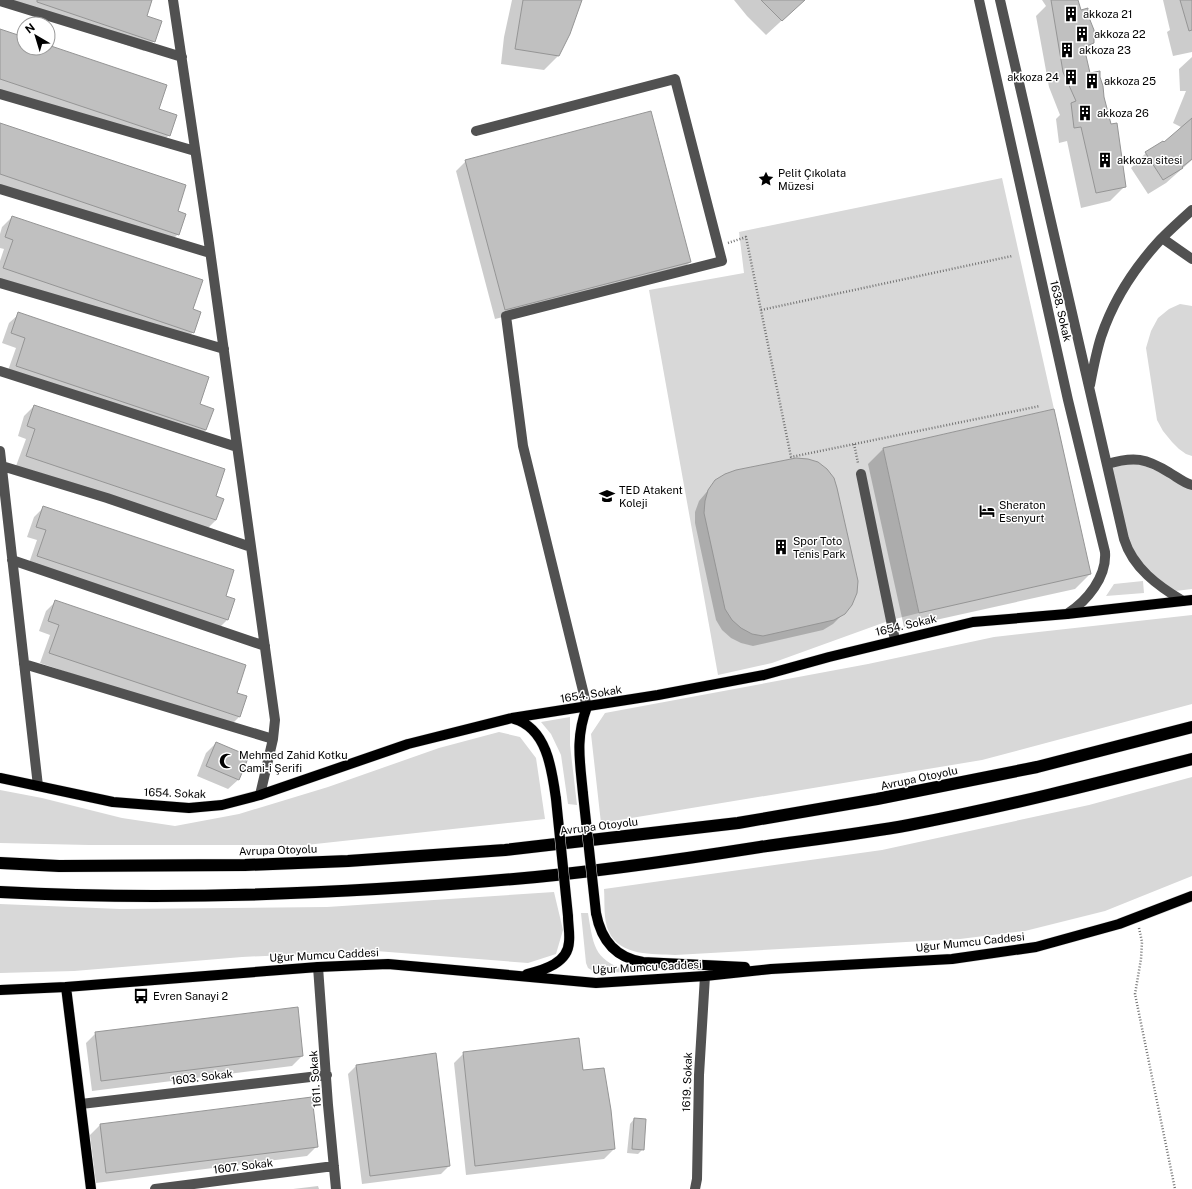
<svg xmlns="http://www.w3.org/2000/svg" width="1192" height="1189" font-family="'Public Sans',sans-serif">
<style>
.green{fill:#d8d8d8}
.shadow{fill:#0003}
.building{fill:#c0c0c0;stroke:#959595}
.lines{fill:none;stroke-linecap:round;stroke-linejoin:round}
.major-casing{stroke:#dbdbdb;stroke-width:11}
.highway-casing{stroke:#dbdbdb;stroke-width:13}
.path{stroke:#737373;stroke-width:2.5;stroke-dasharray:1 2;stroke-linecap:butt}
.minor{stroke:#515151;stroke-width:10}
.major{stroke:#000;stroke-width:10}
.highway{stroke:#000;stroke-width:12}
.major-bridge-casing{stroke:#dbdbdb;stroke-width:11;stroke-linecap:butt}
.major-bridge{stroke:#000;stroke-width:10}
.labels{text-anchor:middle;stroke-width:3;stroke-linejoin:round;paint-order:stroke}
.poi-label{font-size:11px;fill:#000;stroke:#fff;text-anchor:start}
.street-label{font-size:11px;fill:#000;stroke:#fff}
</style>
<rect width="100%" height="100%" fill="#fff"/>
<path class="green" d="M1002 178 1054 409 883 448 919 613 891 620 772 663 718 675 649 290 744 273 739 232Z
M1180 304 1192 306V456L1186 454 1179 449 1172 442 1163 431 1157 420 1146 348 1151 331 1158 318 1169 309Z
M1127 459 1192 485V589L1167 592 1135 562 1107 464Z
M1143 581 1144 593 1106 596 1114 584Z
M1192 615V704L982 760 601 823 591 734 605 713 868 664 994 637Z
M570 717V745L577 805 568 804 561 755 551 734 541 722Z
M499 732 520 737 536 758 545 819 306 845H89L0 843V790L42 798 122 818 175 826 239 814 328 787 439 748Z
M1192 777V876L1105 911 1025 931 960 939 675 955C653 954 620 956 609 932 603 920 605 902 604 889L882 850 1089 805Z
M554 892 563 930 556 954 528 963 376 951 242 957 74 971 0 973V904L120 909 327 907Z
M581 913H588C594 951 595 960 633 973L593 971 588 968 586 963Z"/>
<path class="shadow" d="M0 0H151L146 16 154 41 144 51 0 2Z
M512 0H581L559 55 544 70 501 64 504 37Z
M734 0H804L766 35 747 16Z
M1042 0H1076L1093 43 1084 51 1089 75 1103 98 1125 186 1110 201 1081 208 1067 141 1059 143 1056 119 1060 115 1049 87 1036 16 1046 6Z
M1163 0H1192V52L1173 56 1167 32 1170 30Z
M0 30 24 38V48H48V46L157 110 169 135 159 145 0 92Z
M1192 57V160L1166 183 1148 194 1131 168 1146 153 1163 142 1164 144 1181 127 1173 123 1186 91H1180L1179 69Z
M0 124 176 212 178 234 168 244 0 187Z
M466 161 690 262 680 272 495 319 456 171Z
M12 217 192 309 193 332 184 342 0 280V261L4 249 0 248V234L2 227Z
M19 314 199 405 206 430 196 439 6 376 16 348 2 343 9 323Z
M34 406 214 497 216 520 206 530 16 466 26 439 18 436 24 416Z
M1054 410 1090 574 1075 589 904 627 868 464 883 449Z
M716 481 844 613 833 624 823 630 753 646 741 643 731 638 722 630 716 620 695 523V512L699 501Z
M44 507 224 596 227 620 217 630 28 566 37 540 27 537 34 517Z
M56 601 235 693 239 717 229 727 40 663 50 635 39 631 46 611Z
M216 743 238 780 228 789 197 776 206 753Z
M96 1033 302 1056 292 1066 92 1091 86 1043Z
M464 1053 582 1072 614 1149 604 1159 466 1175 454 1063Z
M356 1066 449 1166 441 1174 362 1184 348 1074Z
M634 1119 643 1149 638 1154 627 1153 630 1124Z
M100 1125 317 1146 307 1156 96 1183 90 1135Z
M318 1186 319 1189H293Z"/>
<path class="building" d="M37 0H152L147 16 162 21 155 42 37 2Z
M523 0H582L570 34 559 56 515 49Z
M761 0H805L782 21Z
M1051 0H1078L1081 10 1088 8V15L1094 30V43L1084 47 1090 73 1100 71V77L1103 86 1104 97 1111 124 1117 123 1126 187 1096 193 1081 127 1074 128 1071 103 1076 101 1063 72Z
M1180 0H1192V30L1189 31Z
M0 29 24 37V48H48V45L167 85 159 109 177 115 170 136 0 79Z
M651 111 691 262 505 310 465 160Z
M1192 118V159L1182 167 1183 168 1163 180 1145 152 1163 141 1164 142Z
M0 123 186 185 178 211 186 214 179 235 0 174Z
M12 216 203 280 193 309 201 312 194 333 3 268 13 240 5 237Z
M18 312 209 377 200 404 214 409 206 430 16 366 25 338 11 333Z
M34 405 225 469 216 496 224 499 216 520 26 456 35 429 27 426Z
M1054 409 1091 574 919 613 883 448Z
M796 458 808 459 818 462 827 469 834 478 837 488 858 581 857 593 852 605 845 614 834 620 763 636 752 634 741 628 732 620 725 609 704 513 705 501 708 490 715 480 725 474 736 470Z
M43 506 234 570 226 596 235 599 228 620 37 556 46 530 36 527Z
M55 600 246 665 237 693 247 696 240 717 49 653 59 625 48 621Z
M216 742 249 756 239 780 206 766Z
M298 1007 303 1056 101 1081 95 1032Z
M579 1038 583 1070 604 1068 611 1110 615 1149 475 1166 463 1052Z
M436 1053 450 1166 370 1176 356 1065Z
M312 1097 318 1147 106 1173 100 1124Z
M634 1118 646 1119 644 1150 632 1149Z"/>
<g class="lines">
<defs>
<path id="major" d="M514 719C547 728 552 770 556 799
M0 778 113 802 189 808 222 805 260 795 408 744 512 718 658 695 764 675 829 657 973 622 1067 614 1192 600
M583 794C580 762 575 738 587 707
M596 913C601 940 616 958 643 962L745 967
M527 974C544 970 568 963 569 942 570 933 568 925 568 916
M66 987 91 1189
M0 990 66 987 318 967 388 964 596 983 705 976 771 969 952 959 1036 947 1119 924 1192 896"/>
<path id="highway" d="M0 863 59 866 245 865 348 861 505 850 738 823 877 799 1037 767 1192 727
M0 892C171 901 343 894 514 879 596 872 678 860 760 847 809 840 860 834 909 825 1004 807 1098 783 1192 759"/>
</defs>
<use href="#major" class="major-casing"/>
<use href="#highway" class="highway-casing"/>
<path class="path" d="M728 243 746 237 791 457 1040 406
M761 310 1012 256
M854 444 858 463
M1139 928 1142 942 1141 959 1135 994 1175 1189"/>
<path class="minor" d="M173 0 208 236 275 720 273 739 260 795
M979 0 1068 400 1105 552C1107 577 1087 601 1067 614
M1000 0 1124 539C1133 568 1158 586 1183 601
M0 1 182 57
M0 94 195 151
M476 131 675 79 722 261 506 316 523 446 587 707
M0 189 210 253
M1162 238 1192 259
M0 283 224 349
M0 371 237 447
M1090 385C1093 369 1096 353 1101 337 1113 301 1135 267 1161 239 1171 229 1182 219 1192 210
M0 451 38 786
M1107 464C1134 456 1146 458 1170 473 1177 477 1184 483 1192 485
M2 466 107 498 251 547
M861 474 895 640
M12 560 265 646
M24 664 273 739
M318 967 328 1105 336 1189
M81 1104 327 1075
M155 1189 334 1166
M695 1189 697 1179 699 1075 705 976"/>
<use href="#major" class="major"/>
<use href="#highway" class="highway"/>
<defs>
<path id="major-bridge" d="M583 794 596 913
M556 799 568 916"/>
</defs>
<use href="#major-bridge" class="major-bridge-casing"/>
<use href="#major-bridge" class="major-bridge"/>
</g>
<defs>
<symbol id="building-bare" viewBox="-9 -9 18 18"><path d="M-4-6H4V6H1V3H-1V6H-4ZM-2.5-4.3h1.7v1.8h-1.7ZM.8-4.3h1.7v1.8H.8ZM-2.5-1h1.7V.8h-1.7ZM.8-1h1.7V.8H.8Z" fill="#000" stroke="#fff" stroke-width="2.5" paint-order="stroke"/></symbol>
<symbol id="sight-bare" viewBox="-9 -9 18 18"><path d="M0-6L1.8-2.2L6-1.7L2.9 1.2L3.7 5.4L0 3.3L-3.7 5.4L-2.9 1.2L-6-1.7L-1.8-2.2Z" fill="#000" stroke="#fff" stroke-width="2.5" paint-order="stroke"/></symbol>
<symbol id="school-bare" viewBox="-9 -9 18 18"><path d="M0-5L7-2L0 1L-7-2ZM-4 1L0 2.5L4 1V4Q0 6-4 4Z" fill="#000" stroke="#fff" stroke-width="2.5" paint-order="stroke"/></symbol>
<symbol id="hotel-bare" viewBox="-9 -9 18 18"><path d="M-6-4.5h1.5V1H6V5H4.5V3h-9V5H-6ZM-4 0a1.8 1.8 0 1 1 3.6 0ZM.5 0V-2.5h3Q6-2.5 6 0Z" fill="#000" stroke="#fff" stroke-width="2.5" paint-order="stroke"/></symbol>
<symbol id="mosque-bare" viewBox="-9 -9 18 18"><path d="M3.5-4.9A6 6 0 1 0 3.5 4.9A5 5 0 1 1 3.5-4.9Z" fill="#000" stroke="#fff" stroke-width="2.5" paint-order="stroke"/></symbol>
<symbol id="bus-bare" viewBox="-9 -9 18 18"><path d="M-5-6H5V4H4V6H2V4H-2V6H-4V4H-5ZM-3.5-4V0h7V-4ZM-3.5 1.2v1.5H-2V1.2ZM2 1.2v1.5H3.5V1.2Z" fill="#000" stroke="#fff" stroke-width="2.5" paint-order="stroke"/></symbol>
</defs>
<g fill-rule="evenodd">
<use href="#building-bare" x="1060" y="3" width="22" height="22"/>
<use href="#building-bare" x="1071" y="23" width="22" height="22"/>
<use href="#building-bare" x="1056" y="39" width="22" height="22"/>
<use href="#building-bare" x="1060" y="66" width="22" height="22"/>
<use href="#building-bare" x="1081" y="70" width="22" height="22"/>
<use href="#building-bare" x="1074" y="102" width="22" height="22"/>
<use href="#building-bare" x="1094" y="149" width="22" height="22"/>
<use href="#sight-bare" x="755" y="168" width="22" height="22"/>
<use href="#school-bare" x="596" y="485" width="22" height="22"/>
<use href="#hotel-bare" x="976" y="500" width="22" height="22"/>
<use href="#building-bare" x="770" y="536" width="22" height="22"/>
<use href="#mosque-bare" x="216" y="750" width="22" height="22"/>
<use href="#bus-bare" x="130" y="985" width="22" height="22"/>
</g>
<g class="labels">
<g class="poi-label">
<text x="1083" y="18">akkoza 21</text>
<text x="1094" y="38">akkoza 22</text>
<text x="1079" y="54">akkoza 23</text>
<text x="1059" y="81" text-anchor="end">akkoza 24</text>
<text x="1104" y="85">akkoza 25</text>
<text x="1097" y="117">akkoza 26</text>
<text x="1117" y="164">akkoza sitesi</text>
<text x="778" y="177">Pelit Çıkolata<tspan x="778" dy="13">Müzesi</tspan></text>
<text x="619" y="494">TED Atakent<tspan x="619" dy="13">Koleji</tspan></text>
<text x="999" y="509">Sheraton<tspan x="999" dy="13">Esenyurt</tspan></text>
<text x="793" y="545">Spor Toto<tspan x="793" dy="13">Tenis Park</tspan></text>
<text x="239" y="759">Mehmed Zahid Kotku<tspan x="239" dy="13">Cami-i Şerifi</tspan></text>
<text x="153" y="1000">Evren Sanayi 2</text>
</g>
<g class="street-label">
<text transform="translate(1061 311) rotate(77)" y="4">1638. Sokak</text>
<text transform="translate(906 625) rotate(-13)" y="4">1654. Sokak</text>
<text transform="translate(591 694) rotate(-9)" y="4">1654. Sokak</text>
<text transform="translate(919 778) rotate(-12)" y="4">Avrupa Otoyolu</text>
<text transform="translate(175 793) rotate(2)" y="4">1654. Sokak</text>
<text transform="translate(599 826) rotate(-7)" y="4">Avrupa Otoyolu</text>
<text transform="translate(278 850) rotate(-2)" y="4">Avrupa Otoyolu</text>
<text transform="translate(970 942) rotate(-6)" y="4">Uğur Mumcu Caddesi</text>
<text transform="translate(324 955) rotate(-3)" y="4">Uğur Mumcu Caddesi</text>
<text transform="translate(647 967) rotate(-3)" y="4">Uğur Mumcu Caddesi</text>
<text transform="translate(202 1077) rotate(-7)" y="4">1603. Sokak</text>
<text transform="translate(315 1079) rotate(-94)" y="4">1611. Sokak</text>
<text transform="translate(687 1082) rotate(-88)" y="4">1619. Sokak</text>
<text transform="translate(243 1166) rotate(-7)" y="4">1607. Sokak</text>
</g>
</g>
<g transform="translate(36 36) rotate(322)"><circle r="19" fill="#ffffff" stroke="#999999"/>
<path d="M0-3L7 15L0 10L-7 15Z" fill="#000000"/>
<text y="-6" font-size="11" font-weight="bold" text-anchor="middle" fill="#000000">N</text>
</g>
</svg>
